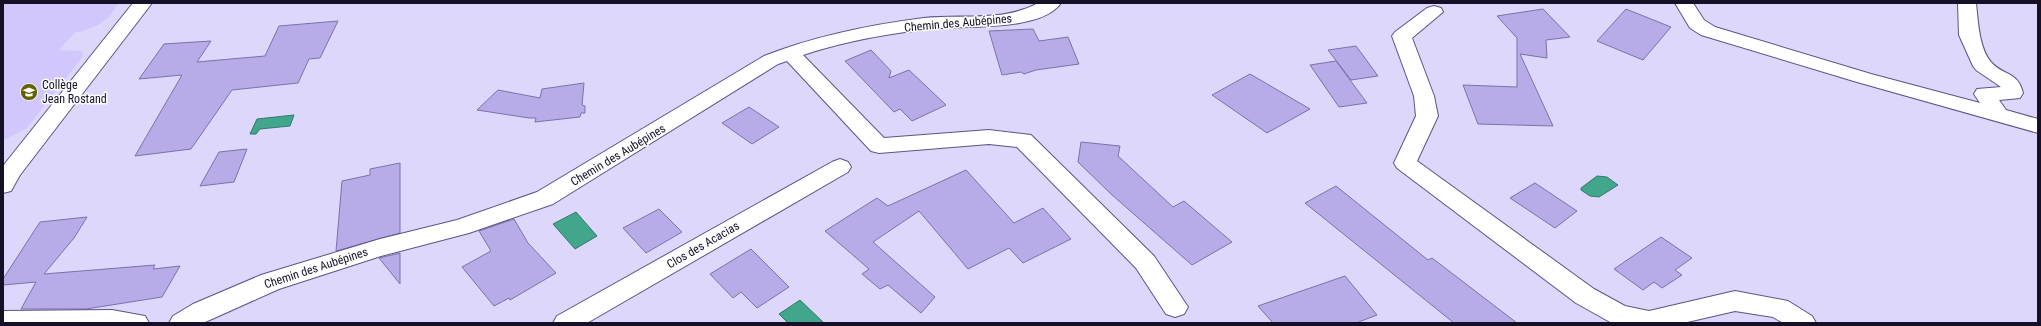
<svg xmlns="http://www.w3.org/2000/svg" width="2041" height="326" font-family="'Roboto Condensed',sans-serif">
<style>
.built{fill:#d1c7fd}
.water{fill:#41a68c;stroke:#34796d}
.building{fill:#b8ace8;stroke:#7c71a8}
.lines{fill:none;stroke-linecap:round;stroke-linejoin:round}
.minor-casing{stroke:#5e5287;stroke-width:2}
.minor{fill:#fff;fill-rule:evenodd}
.labels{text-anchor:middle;stroke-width:3;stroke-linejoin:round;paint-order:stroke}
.street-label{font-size:12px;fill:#151026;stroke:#fdfdfd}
.poi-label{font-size:12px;fill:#151026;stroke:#fdfdfd;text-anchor:start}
</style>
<rect width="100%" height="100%" fill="#ddd7fc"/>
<path class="built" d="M3 3H119L108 18 98 25 81 32H75L59 50 82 51 83 56 27 128 3 141Z"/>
<path class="water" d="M294 115 290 126 260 129 256 134H250L257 119Z
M1597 176 1607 177 1618 185 1599 197 1590 196 1581 190V188Z
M576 212 597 236 575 249 553 224Z
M800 300 824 323H788L779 314Z"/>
<path class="building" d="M1543 9 1570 37 1546 40 1547 58 1520 54 1553 126 1478 124 1463 85 1517 87V38L1497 16Z
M1626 9 1671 27 1643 60 1597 41Z
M338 21 320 58 309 59 298 83 232 90 191 149 135 156 182 75 139 79 164 44 211 41 197 62 265 56 279 26Z
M1033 29 1039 41 1068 37 1079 64 1036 70 1024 74 1021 72 1002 75 989 31Z
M1356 46 1362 54 1378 76 1351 80 1328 50Z
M871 50 891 71 889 78 909 70 946 105 912 121 900 109 894 112 845 61Z
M1336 61 1367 103 1339 107 1310 65Z
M1250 74 1310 109 1267 133 1212 95Z
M584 83 582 105 585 106V113H581L580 117 535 122 536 118H529L477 110 498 90 540 98 542 89Z
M749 107 779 127 752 144 722 123Z
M1081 142 1120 146 1118 156 1173 207 1184 201 1232 242 1192 265 1111 194 1078 162Z
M247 149 234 182 200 186 219 152Z
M400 163V233L336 251 342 181 370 175V169Z
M966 170 1014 223 1043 208 1071 239 1023 263 1009 248 968 269 919 211 873 242 935 297 921 313 888 285 880 289 862 274 869 269 825 231 877 198 888 206Z
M1535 183 1577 211 1555 228 1510 198Z
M1336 186 1428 260 1432 258 1517 323H1454L1305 203Z
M659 209 682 232 646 253 623 228Z
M87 217 74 238 44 274 155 265 153 269 180 266 162 297 86 309H21L36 282 3 285V279L40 222Z
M514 219 528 243 556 273 510 300 509 298 494 306 462 267 491 251 479 231Z
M1661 237 1692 258 1675 270 1682 275 1662 288 1654 282 1643 290 1614 269Z
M751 249 789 287 757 308 741 292 733 298 710 274Z
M400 253V284L379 258Z
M1345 276 1377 315 1356 323H1273L1258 306Z"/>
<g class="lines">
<defs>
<path id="minor" d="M133 3H152L20 175 11 191 3 193V166Z
M1038 3H1061C1043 30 971 26 941 28 929 29 917 31 905 32 870 37 836 44 803 55L884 138 989 130 1031 135 1154 256 1188 307 1184 314 1175 317 1166 314 1136 268 1017 147 989 144 879 153 871 151 787 61 778 64 553 204 469 233 381 256 279 289 203 323H169L173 316 193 304 261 275 380 239 457 220 537 192 764 56C815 36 869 25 924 18 962 14 1004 22 1038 3Z
M1675 3H1693L1704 20 1715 27 1871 74 1980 103 1974 94 1977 89 2001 87 1976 70 1973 66 1959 35 1958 3H1976C1978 21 1979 48 1991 62 2003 76 2018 71 2023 93L2020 98 1999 100 2006 110 2038 119V133L1857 82 1701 35 1690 28Z
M1434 6 1441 8 1443 12 1412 38 1434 96 1438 116 1417 161 1594 289 1625 306 1649 311 1735 291 1788 301 1812 316 1816 323H1783L1773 317 1735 311 1683 323 1610 322 1576 303 1397 168 1394 163 1416 116 1414 96 1392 36 1395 32 1427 8Z
M840 159 848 162 851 167 848 172 587 323H553L557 316 832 162Z
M112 310 145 316 149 323H3V311Z"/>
</defs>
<use href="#minor" class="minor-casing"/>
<use href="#minor" class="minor"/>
</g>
<defs>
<symbol id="school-disc" viewBox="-11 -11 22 22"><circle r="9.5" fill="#606502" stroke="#fdfdfd"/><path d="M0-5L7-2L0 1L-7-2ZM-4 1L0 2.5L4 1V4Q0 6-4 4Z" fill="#fff"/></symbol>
</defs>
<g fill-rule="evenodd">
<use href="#school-disc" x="19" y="82" width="20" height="20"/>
</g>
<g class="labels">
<g class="street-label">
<text transform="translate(958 23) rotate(-5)" y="4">Chemin des Aubépines</text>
<text transform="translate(618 155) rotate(-31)" y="4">Chemin des Aubépines</text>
<text transform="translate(703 245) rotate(-30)" y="4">Clos des Acacias</text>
<text transform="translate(316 268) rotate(-18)" y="4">Chemin des Aubépines</text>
</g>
<g class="poi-label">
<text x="42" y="89">Collège<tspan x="42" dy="14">Jean Rostand</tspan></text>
</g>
</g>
<rect width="2041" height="326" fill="none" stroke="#151026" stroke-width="8"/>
</svg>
